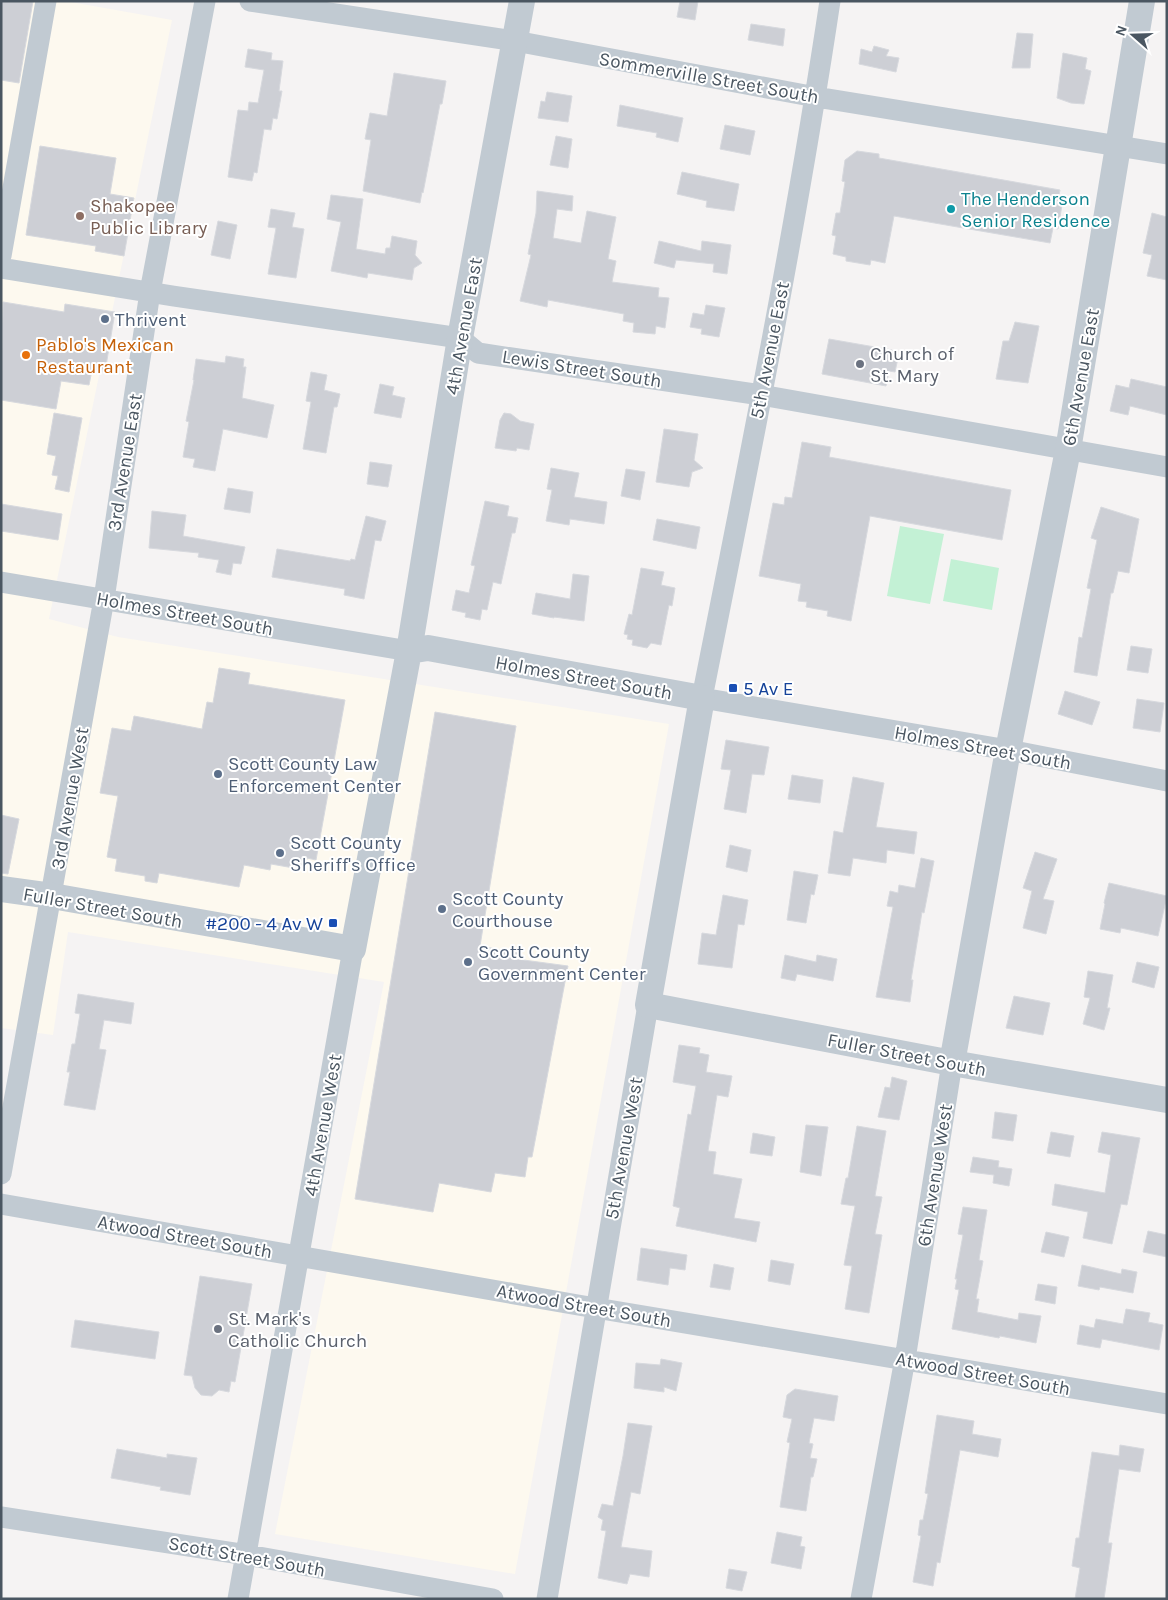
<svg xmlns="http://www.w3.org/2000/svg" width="1168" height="1600" font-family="Karla,sans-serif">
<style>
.commercial{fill:#fdf9ef}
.green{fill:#c3f1d5}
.building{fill:#cdcfd5;stroke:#d7d9de}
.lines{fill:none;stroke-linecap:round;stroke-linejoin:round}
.minor{stroke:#c1cad2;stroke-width:21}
.tertiary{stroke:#c1cad2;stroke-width:26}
.culture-dot{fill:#0f9aa8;stroke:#fff;stroke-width:2}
.education-dot{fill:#8d6e63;stroke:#fff;stroke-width:2}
.service-dot{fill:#5c6f8a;stroke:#fff;stroke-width:2}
.food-dot{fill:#e8710a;stroke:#fff;stroke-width:2}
.worship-dot{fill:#6b7280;stroke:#fff;stroke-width:2}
.transit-dot{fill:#1a4fb4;stroke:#fff;stroke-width:2}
.labels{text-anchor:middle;stroke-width:4;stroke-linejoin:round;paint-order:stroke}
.street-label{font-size:19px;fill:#4a5661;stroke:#fff}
.culture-label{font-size:19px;fill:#0d838f;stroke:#fff;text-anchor:start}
.education-label{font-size:19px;fill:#785e54;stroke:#fff;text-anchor:start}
.service-label{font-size:19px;fill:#4e5e75;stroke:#fff;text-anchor:start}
.food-label{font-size:19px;fill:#c56008;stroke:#fff;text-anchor:start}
.worship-label{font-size:19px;fill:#5b616d;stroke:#fff;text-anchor:start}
.transit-label{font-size:19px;fill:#164399;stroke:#fff;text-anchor:start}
</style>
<rect width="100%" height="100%" fill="#f5f3f3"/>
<path class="commercial" d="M1 1H65L172 20 49 619 118 637 669 724 515 1574 275 1534 384 982 68 932 53 1035 1 1028Z"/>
<path class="green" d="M900 526 944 534 930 604 887 596Z
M951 559 999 568 992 610 943 601Z"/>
<path class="building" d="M1 1H33L19 83 1 80Z
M680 1H698L695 20 677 17Z
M751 24 785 29 783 46 748 40Z
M1017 33 1033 34 1030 68H1012Z
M874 46 889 50 886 56 899 58 896 72 859 64 861 49 872 52Z
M248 49 272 53 271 60 283 61 279 91H282L277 119 273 118 271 130 264 129 257 173 254 172 252 181 228 177 238 110 248 111 249 102 258 103 264 70 245 67Z
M1063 53 1087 58 1085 69 1091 71 1084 104 1071 103 1057 98Z
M394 73 446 81 442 104H440L423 193 422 192 420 203 363 191 371 140 365 139 370 113 387 116Z
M547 92 572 96 568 122 538 118 541 101 545 102Z
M620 105 683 118 678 142 656 137 657 133 617 126Z
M725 125 755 131 750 155 720 149Z
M556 136 572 139 568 168 550 165Z
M40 146 116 158 110 194 134 198 124 256 95 251 96 246 26 235Z
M857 151 879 154V158L1060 190 1057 205H1062L1058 229 1053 228 1050 243 894 216 885 263 871 260 870 265 846 261V257L833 254 836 236 832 235 836 213H840L845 182 842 181 845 160Z
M682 172 739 184 734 211 706 207 707 201 677 194Z
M537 191 573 196 572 211 557 209 553 238 581 243 587 211 616 217 608 259 616 261 612 282 659 288 658 297 669 298 665 328 656 326 655 334 633 332 634 323 623 321 624 314 548 300 547 307 520 301 531 255 528 254 536 213Z
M331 195 363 199 356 249 385 254 386 248H390L392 236 417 241 415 255 422 263 414 268 412 280 368 273 367 278 331 271 341 222 327 219Z
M271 209 295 213 292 227 304 229 296 278 268 274 276 228 268 227Z
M1152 213 1167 217V280L1147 276 1152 255 1143 253Z
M218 221 237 225 230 259 211 255Z
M659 241 701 251 702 241 731 245 727 274 713 272 714 264 676 260 674 268 654 263Z
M3 302 64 312 65 304 115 312 105 372 92 370 89 385 61 381 56 409 1 400Z
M706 305 725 308 719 337 701 334 702 329 690 327 693 313 704 315Z
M1015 322 1039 326 1028 383 996 379 1003 341H1009Z
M829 339 892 350 891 357 898 358 895 372 889 371 886 386 822 374Z
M226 356 244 359 243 367H246L242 398 274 405 267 438 223 429 215 471 193 467 195 459 183 457 189 422 186 421 194 380H193L196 359 225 363Z
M311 372 327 375 324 390 340 394 337 407H334L326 453 303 449 311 402 306 401Z
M1131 379 1167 387V415L1130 406 1128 415 1110 411 1116 385 1129 388Z
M380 384 394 387 392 395 405 398 401 418 374 413Z
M54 413 82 418 69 492 55 489 58 476 52 475 56 456 47 454Z
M504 413 511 414 520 421 534 424 529 450 517 448 516 451 495 448 500 420Z
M664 429 698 434 694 460 703 468 692 472 689 487 656 482Z
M802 442 831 447 829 457 1011 490 1002 540 870 516 851 621 827 616 828 611 806 607 807 602 798 601 801 584 759 576 773 503 784 505 785 497 792 498Z
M370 462 392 465 388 487 367 484Z
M551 468 579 473 574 497 607 502 604 524 570 519 569 525 546 521 552 490 547 489Z
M626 469 645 472 640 500 621 496Z
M228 488 253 492 250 513 224 509Z
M485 501 509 506 507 516 518 518 515 533H512L501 584 493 582 487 610 482 609 480 620 465 617 466 613 452 610 456 590 469 593 475 566 471 565Z
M1 504 62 514 58 540 1 531Z
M1101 507 1139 519 1129 573 1118 571 1113 593H1111L1097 676 1074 672 1079 637 1082 638 1091 589 1087 588 1097 540 1091 538Z
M152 511 186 515 183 536 245 547 241 564 233 563 231 575 216 572 219 560 198 557 199 553 149 548Z
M366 516 386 521 381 541 375 540 364 599 344 595 345 589 272 577 277 549 350 561 351 559 355 560Z
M657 519 700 527 696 549 653 540Z
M641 568 664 572 661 585 675 588 672 606 669 605 661 645 651 643 647 648 632 645 633 640 627 639 628 635 624 634 629 614 632 615Z
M573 574 589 576 584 621 554 617V618L532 614 536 593 570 599Z
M1131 646 1152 649 1148 673 1127 670Z
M219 668 250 673 248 684 345 700 316 860 307 858 305 870 271 864 270 870 244 865 239 887 159 873 157 883 145 881V876L115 871 117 859 107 857 118 796 100 793 112 728 131 731 134 716 202 729 207 702 213 703Z
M1065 691 1100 702 1092 725 1058 714Z
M1137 699 1164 703 1160 732 1133 728Z
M435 712 516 726 480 946 518 953 516 959 568 966 532 1157H528L525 1177 495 1173 491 1192 439 1183 433 1212 355 1199Z
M726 740 769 747 764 775 752 774 746 813 724 809 731 770 721 769Z
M792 775 823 780 820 803 788 799Z
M853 777 884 783 876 827 917 832 914 854 887 850 886 863 853 858 850 876 828 873 834 831 843 833Z
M1 815 19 819 8 874 1 873Z
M730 845 751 850 747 872 726 867Z
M1035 852 1057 859 1043 899 1054 901 1046 934 1023 928 1032 891 1023 888Z
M921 858 934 861 924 913 922 912 911 980H913L910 1002 876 997 893 907 887 906 890 891 898 893 899 885 915 888Z
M794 871 818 875 814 895 811 894 806 923 787 920Z
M1109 883 1167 896 1158 936 1121 928 1120 933 1100 929 1105 904 1104 903Z
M723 895 748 900 744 925 738 924 732 968 698 964 702 933 716 935Z
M785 955 816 962 817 955 837 959 833 981 797 974 795 981 781 978Z
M1137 962 1159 967 1154 988 1132 982Z
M1088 971 1113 975 1107 1008H1110L1104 1030 1083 1024 1090 998 1084 997Z
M78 994 134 1003 131 1024 104 1020 99 1049 106 1050 95 1110 64 1105 70 1072H67L72 1044H75L80 1014 75 1013Z
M1014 996 1050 1003 1043 1035 1006 1028Z
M679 1045 700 1048 699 1053 709 1055 706 1072 732 1076 728 1097 717 1095 708 1151 716 1152 713 1174 742 1179 734 1218 760 1222 756 1242 676 1226 680 1208 673 1206 688 1114 691 1115 696 1086 673 1082Z
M892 1077 907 1081 899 1120 878 1117 885 1087 890 1088Z
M995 1112 1017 1115 1013 1141 992 1138Z
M806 1125 828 1127 821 1176 800 1172Z
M857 1126 886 1131 875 1196 882 1197 875 1234 882 1235 869 1313 845 1309 852 1266 844 1265 855 1206 841 1204 846 1178H848Z
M1051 1132 1074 1136 1070 1157 1047 1153Z
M1102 1132 1140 1138 1127 1205 1121 1204 1112 1244 1083 1238 1088 1212 1052 1205 1055 1184 1105 1193 1111 1155 1098 1152Z
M753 1133 775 1137 772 1156 750 1153Z
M973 1157 999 1161 998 1167 1012 1169 1009 1186 993 1183 994 1175 970 1172Z
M963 1207 987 1210 979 1260 983 1261 976 1299H979L977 1312 1018 1320 1019 1313 1041 1316 1036 1343 1000 1336 999 1338 952 1329 959 1290 955 1289 957 1279H955L963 1235 958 1234Z
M1148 1231 1167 1235V1257L1143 1252Z
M1046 1232 1069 1237 1064 1257 1041 1252Z
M641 1248 687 1255 685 1270 670 1268 668 1285 637 1280Z
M771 1260 794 1264 790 1285 768 1281Z
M714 1264 734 1268 730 1290 710 1287Z
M1082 1265 1121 1274 1122 1269 1137 1272 1133 1293 1100 1287 1099 1290 1078 1286Z
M200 1276 252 1284 235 1382 231 1381 229 1392 219 1390 212 1396 201 1395 195 1388 192 1376 184 1375Z
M1038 1284 1057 1287 1055 1304 1035 1300Z
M1126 1309 1150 1313 1148 1322 1163 1325 1159 1350 1102 1339 1100 1348 1077 1344 1080 1325 1094 1328 1096 1319 1123 1324Z
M75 1320 159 1332 155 1359 71 1347Z
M661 1359 682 1363 676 1391 664 1387V1392L634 1388 636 1363 660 1365Z
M795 1389 838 1396 834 1421 814 1418 809 1443 813 1444 810 1458 817 1459 813 1477H811L806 1511 780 1507 790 1443 787 1442 792 1419 783 1417 787 1395Z
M937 1415 974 1421 972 1434 1001 1439 998 1457 960 1450 940 1563 937 1562 933 1586 913 1582 921 1536 918 1535 920 1520H923L928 1494 925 1493Z
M628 1423 652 1426 640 1494 631 1492 621 1547 652 1551 649 1577 630 1574 627 1584 598 1578 606 1531 601 1530 603 1520 598 1517 602 1504 613 1506 623 1456Z
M1120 1445 1144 1449 1140 1472 1119 1469 1108 1543H1112L1104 1599H1075L1080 1568 1072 1566 1076 1538H1079L1092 1452 1119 1456Z
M117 1449 167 1458V1454L197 1458 190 1495 160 1490 161 1487 111 1478Z
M777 1532 802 1537 800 1546 805 1547 801 1569 771 1563Z
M729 1569 747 1572 742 1591 726 1588Z"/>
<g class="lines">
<path class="minor" d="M250 1 515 41 816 97 1167 154
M830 1C795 235 748 466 702 698L1008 750 1167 781
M1 256 46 1
M1 268 173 296 460 338 478 353 761 395 1167 467
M1 582 409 651
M1 1174 104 599 150 292 205 1
M1 1204 578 1305 1167 1404
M1 1517 247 1555 493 1599
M238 1599 353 949
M547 1599 648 1005
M861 1599 905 1359 952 1063"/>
<path class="tertiary" d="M409 651 428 648 702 698 648 1005 952 1063 1167 1100
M1 889 52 896 353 949 409 651 460 338 522 1
M952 1063 1008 750 1068 450 1142 1"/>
</g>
<circle class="culture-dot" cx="951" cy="209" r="5"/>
<circle class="education-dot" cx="80" cy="216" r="5"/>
<g class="service-dot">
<circle cx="105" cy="319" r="5"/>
<circle cx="218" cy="774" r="5"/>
<circle cx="280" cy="853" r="5"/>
<circle cx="442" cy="909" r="5"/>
<circle cx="468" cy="962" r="5"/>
</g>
<circle class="food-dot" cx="26" cy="355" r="5"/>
<g class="worship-dot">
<circle cx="860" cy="364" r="5"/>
<circle cx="218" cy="1329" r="5"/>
</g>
<g class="transit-dot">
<rect x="728" y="683" width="10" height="10" rx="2.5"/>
<rect x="328" y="918" width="10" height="10" rx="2.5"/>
</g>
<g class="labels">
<g class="street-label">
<text transform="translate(709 77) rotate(10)" y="7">Sommerville Street South</text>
<text transform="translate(463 326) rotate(-80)" y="7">4th Avenue East</text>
<text transform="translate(769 350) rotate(-79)" y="7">5th Avenue East</text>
<text transform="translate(582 368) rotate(9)" y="7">Lewis Street South</text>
<text transform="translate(1080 377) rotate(-80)" y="7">6th Avenue East</text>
<text transform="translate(124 462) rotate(-81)" y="7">3rd Avenue East</text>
<text transform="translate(185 613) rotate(10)" y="7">Holmes Street South</text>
<text transform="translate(584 677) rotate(10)" y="7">Holmes Street South</text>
<text transform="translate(983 747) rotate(10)" y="7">Holmes Street South</text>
<text transform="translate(69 798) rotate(-80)" y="7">3rd Avenue West</text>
<text transform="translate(103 907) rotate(10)" y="7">Fuller Street South</text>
<text transform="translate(907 1054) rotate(11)" y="7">Fuller Street South</text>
<text transform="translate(322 1125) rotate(-80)" y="7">4th Avenue West</text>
<text transform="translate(623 1148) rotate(-80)" y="7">5th Avenue West</text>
<text transform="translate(934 1175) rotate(-81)" y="7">6th Avenue West</text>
<text transform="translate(185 1236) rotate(10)" y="7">Atwood Street South</text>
<text transform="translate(584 1305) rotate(10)" y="7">Atwood Street South</text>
<text transform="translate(983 1373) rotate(10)" y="7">Atwood Street South</text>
<text transform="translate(247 1556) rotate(10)" y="7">Scott Street South</text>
</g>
<g class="culture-label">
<text x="961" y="205">The Henderson<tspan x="961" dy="22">Senior Residence</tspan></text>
</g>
<g class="education-label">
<text x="90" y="212">Shakopee<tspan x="90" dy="22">Public Library</tspan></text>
</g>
<g class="service-label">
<text x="115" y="326">Thrivent</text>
<text x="228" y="770">Scott County Law<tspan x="228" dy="22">Enforcement Center</tspan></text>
<text x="290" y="849">Scott County<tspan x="290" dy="22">Sheriff's Office</tspan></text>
<text x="452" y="905">Scott County<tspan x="452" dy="22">Courthouse</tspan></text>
<text x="478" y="958">Scott County<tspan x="478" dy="22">Government Center</tspan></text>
</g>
<g class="food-label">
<text x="36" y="351">Pablo's Mexican<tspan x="36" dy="22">Restaurant</tspan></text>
</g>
<g class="worship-label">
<text x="870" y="360">Church of<tspan x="870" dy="22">St. Mary</tspan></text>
<text x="228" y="1325">St. Mark's<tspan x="228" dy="22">Catholic Church</tspan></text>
</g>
<g class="transit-label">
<text x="743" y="695">5 Av E</text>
<text x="323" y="930" text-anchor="end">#200 - 4 Av W</text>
</g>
</g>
<rect width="1168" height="1600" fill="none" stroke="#4a5661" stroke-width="5"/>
<g transform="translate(1133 35) rotate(290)" stroke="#ffffff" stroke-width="4" paint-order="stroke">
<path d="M0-4L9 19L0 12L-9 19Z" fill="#4a5661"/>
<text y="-8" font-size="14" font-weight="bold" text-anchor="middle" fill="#4a5661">N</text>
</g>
</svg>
